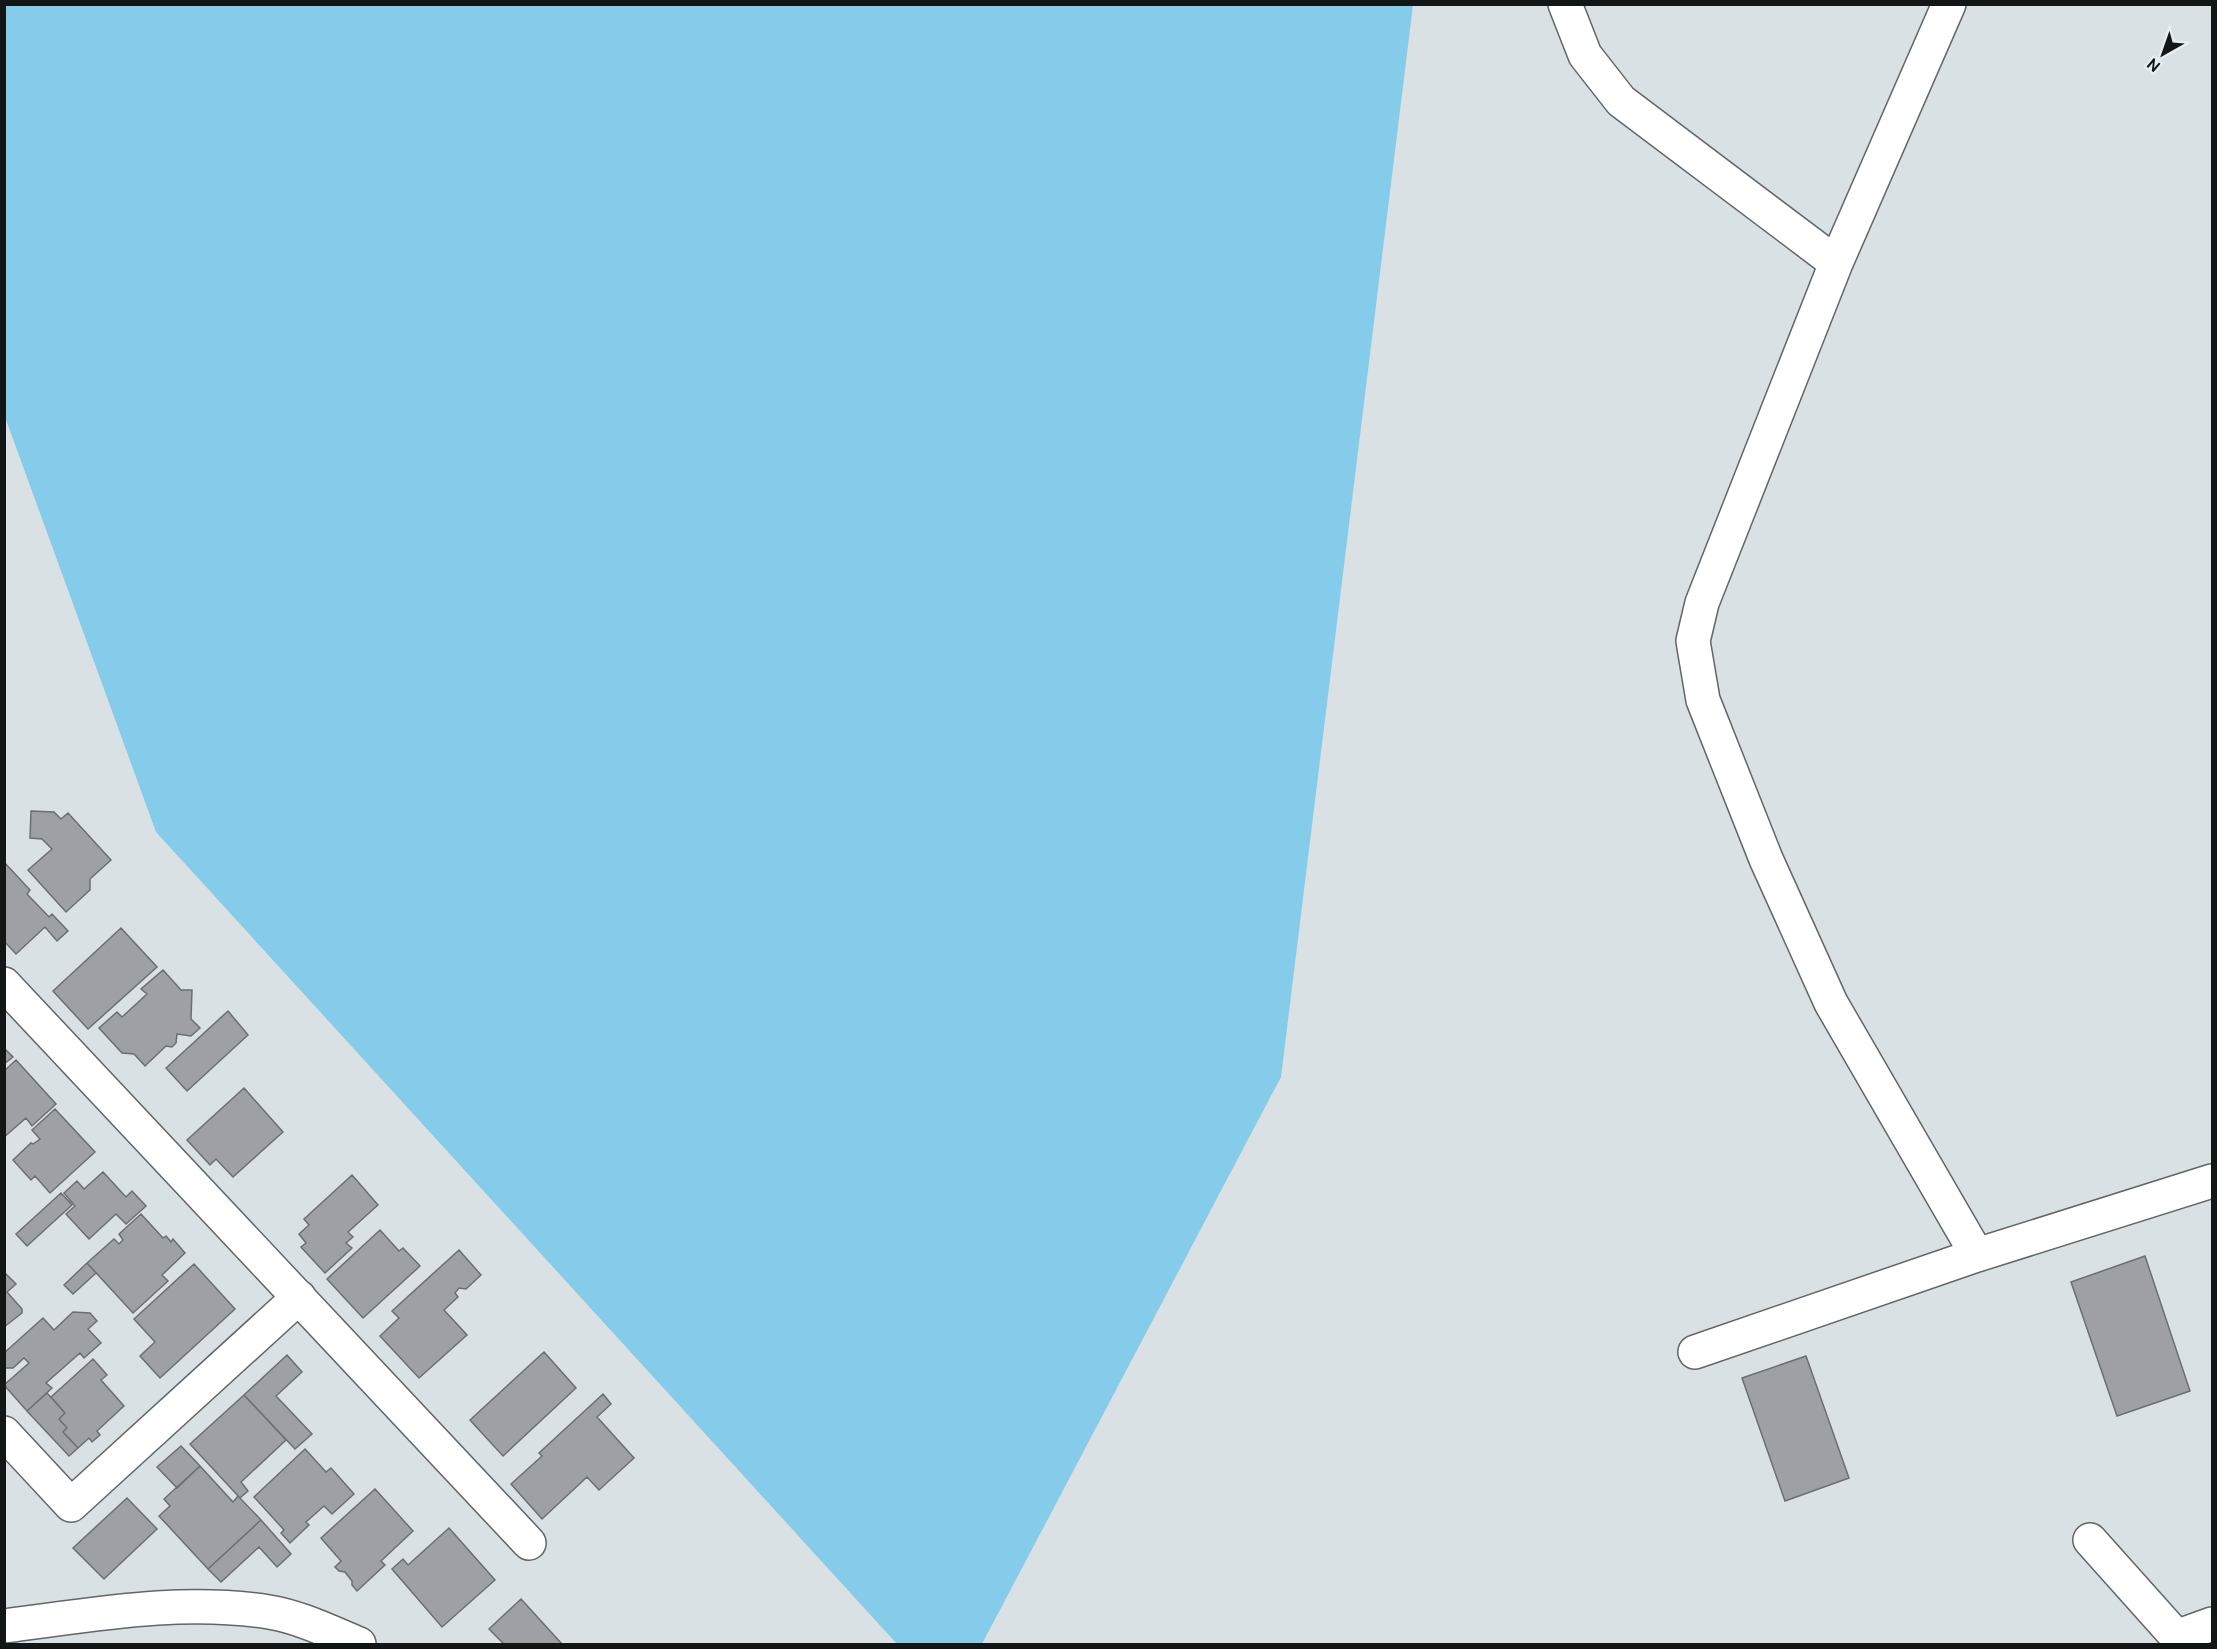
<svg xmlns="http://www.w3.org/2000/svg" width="2217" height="1649" font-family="Cabin,sans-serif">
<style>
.green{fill:#85cbea}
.building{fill:#9da1a6;stroke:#6b6e73;stroke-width:1.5}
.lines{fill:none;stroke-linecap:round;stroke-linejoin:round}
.street-casing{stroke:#606669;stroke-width:36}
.street{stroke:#fff;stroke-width:33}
</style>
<rect width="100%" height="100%" fill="#dae1e4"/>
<path class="green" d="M5 4 1413 5 1281 1077 982 1644H897L156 832 5 417Z"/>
<path class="building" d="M31 811 54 812 61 819 68 813 111 860 90 879V890L66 912 28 870 52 849 42 839 30 838Z
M4 862 30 890 27 894 49 917 52 914 68 931 57 941 45 927 16 954 4 941Z
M121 928 157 967 88 1029 53 991Z
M163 970 181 990H192L191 1019 200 1028 191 1036 177 1034 176 1043 172 1047 166 1046 145 1066 134 1054 122 1053 99 1028 117 1012 122 1017 147 994 141 989Z
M228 1011 248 1035 187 1091 166 1068Z
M4 1048 13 1057 4 1064Z
M16 1060 56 1104 32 1126 26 1118 4 1137V1071Z
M244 1088 283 1132 233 1177 216 1159 210 1165 187 1140Z
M55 1109 95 1152 50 1193 35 1176 31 1180 13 1160 31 1143 33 1144 40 1139 32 1130Z
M103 1172 126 1197 132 1191 146 1206 126 1224 116 1214 89 1239 66 1214 75 1206 64 1193 77 1181 84 1189Z
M352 1175 378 1205 348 1232 353 1237 346 1243 352 1248 325 1273 301 1247 306 1243 299 1234 309 1225 304 1219Z
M61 1193 72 1205 27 1246 16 1234Z
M141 1214 163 1238 166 1236 171 1242 173 1239 185 1253 162 1275 168 1281 133 1313 87 1263 114 1239 119 1244 123 1240 119 1234Z
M380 1230 399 1251 403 1248 420 1266 363 1318 327 1279Z
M459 1250 481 1275 466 1289 459 1288 455 1293 458 1297 444 1310 467 1335 419 1378 380 1336 399 1318 392 1311Z
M2145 1256 2190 1391 2117 1416 2071 1282Z
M87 1263 96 1273 73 1294 64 1285Z
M194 1264 235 1309 160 1378 140 1356 155 1342 134 1319Z
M4 1272 16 1284 7 1292 22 1309V1313L4 1327Z
M73 1312 90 1313 97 1321 88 1329 101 1343 84 1358 80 1353 46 1383 52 1388 27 1411 4 1385 29 1363 24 1358 13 1368H5L4 1353 43 1318 54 1330Z
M544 1352 576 1388 503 1456 470 1420Z
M287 1355 302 1372 276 1396 312 1434 295 1449 244 1395Z
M1806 1356 1849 1478 1785 1501 1742 1378Z
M93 1359 107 1375 101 1380 124 1406 97 1431 100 1435 92 1442 89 1438 78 1448 63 1432 67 1428 59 1419 65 1413 51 1397Z
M47 1393 65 1413 59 1419 67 1428 63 1432 78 1448 69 1456 27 1411Z
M603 1394 611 1404 597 1417 634 1458 599 1490 587 1477 542 1519 511 1484 542 1456 539 1453Z
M244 1395 286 1440 241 1482 248 1491 240 1498 190 1444Z
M181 1446 200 1466 177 1488 157 1467Z
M305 1449 326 1472 331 1468 354 1494 332 1514 324 1506 306 1522 309 1525 290 1543 281 1533 284 1530 254 1497Z
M200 1466 233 1502 238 1496 261 1520 208 1569 159 1516 170 1506 164 1499Z
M375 1489 413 1531 381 1561 385 1565 357 1591 352 1585V1581L345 1572 339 1571 335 1567 341 1561 321 1538Z
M127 1498 157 1529 104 1579 73 1548Z
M261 1520 291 1554 277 1567 259 1547 221 1582 208 1569Z
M449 1528 495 1580 442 1627 392 1569 403 1559 408 1565Z
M521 1599 562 1644H504L489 1629Z"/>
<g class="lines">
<defs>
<path id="street" d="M1565 4 1585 55 1621 101 1836 263
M1949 4 1836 263 1702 603 1693 641 1703 700 1766 859 1831 1003 1977 1255
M4 984 529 1543
M1695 1352 1977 1255 2212 1181
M4 1433 71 1505 299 1297
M2090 1540 2183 1644
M4 1626C92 1615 180 1598 269 1612 300 1617 330 1632 359 1644
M2176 1637 2212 1624"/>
</defs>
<use href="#street" class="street-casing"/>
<use href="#street" class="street"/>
</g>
<rect width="2217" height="1649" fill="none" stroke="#131617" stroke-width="12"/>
<g transform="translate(2163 54) rotate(220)" stroke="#e7eef1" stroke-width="4.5" paint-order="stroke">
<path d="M0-4.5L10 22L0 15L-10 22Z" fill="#131617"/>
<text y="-9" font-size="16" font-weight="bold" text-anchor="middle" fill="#131617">N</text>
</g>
</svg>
